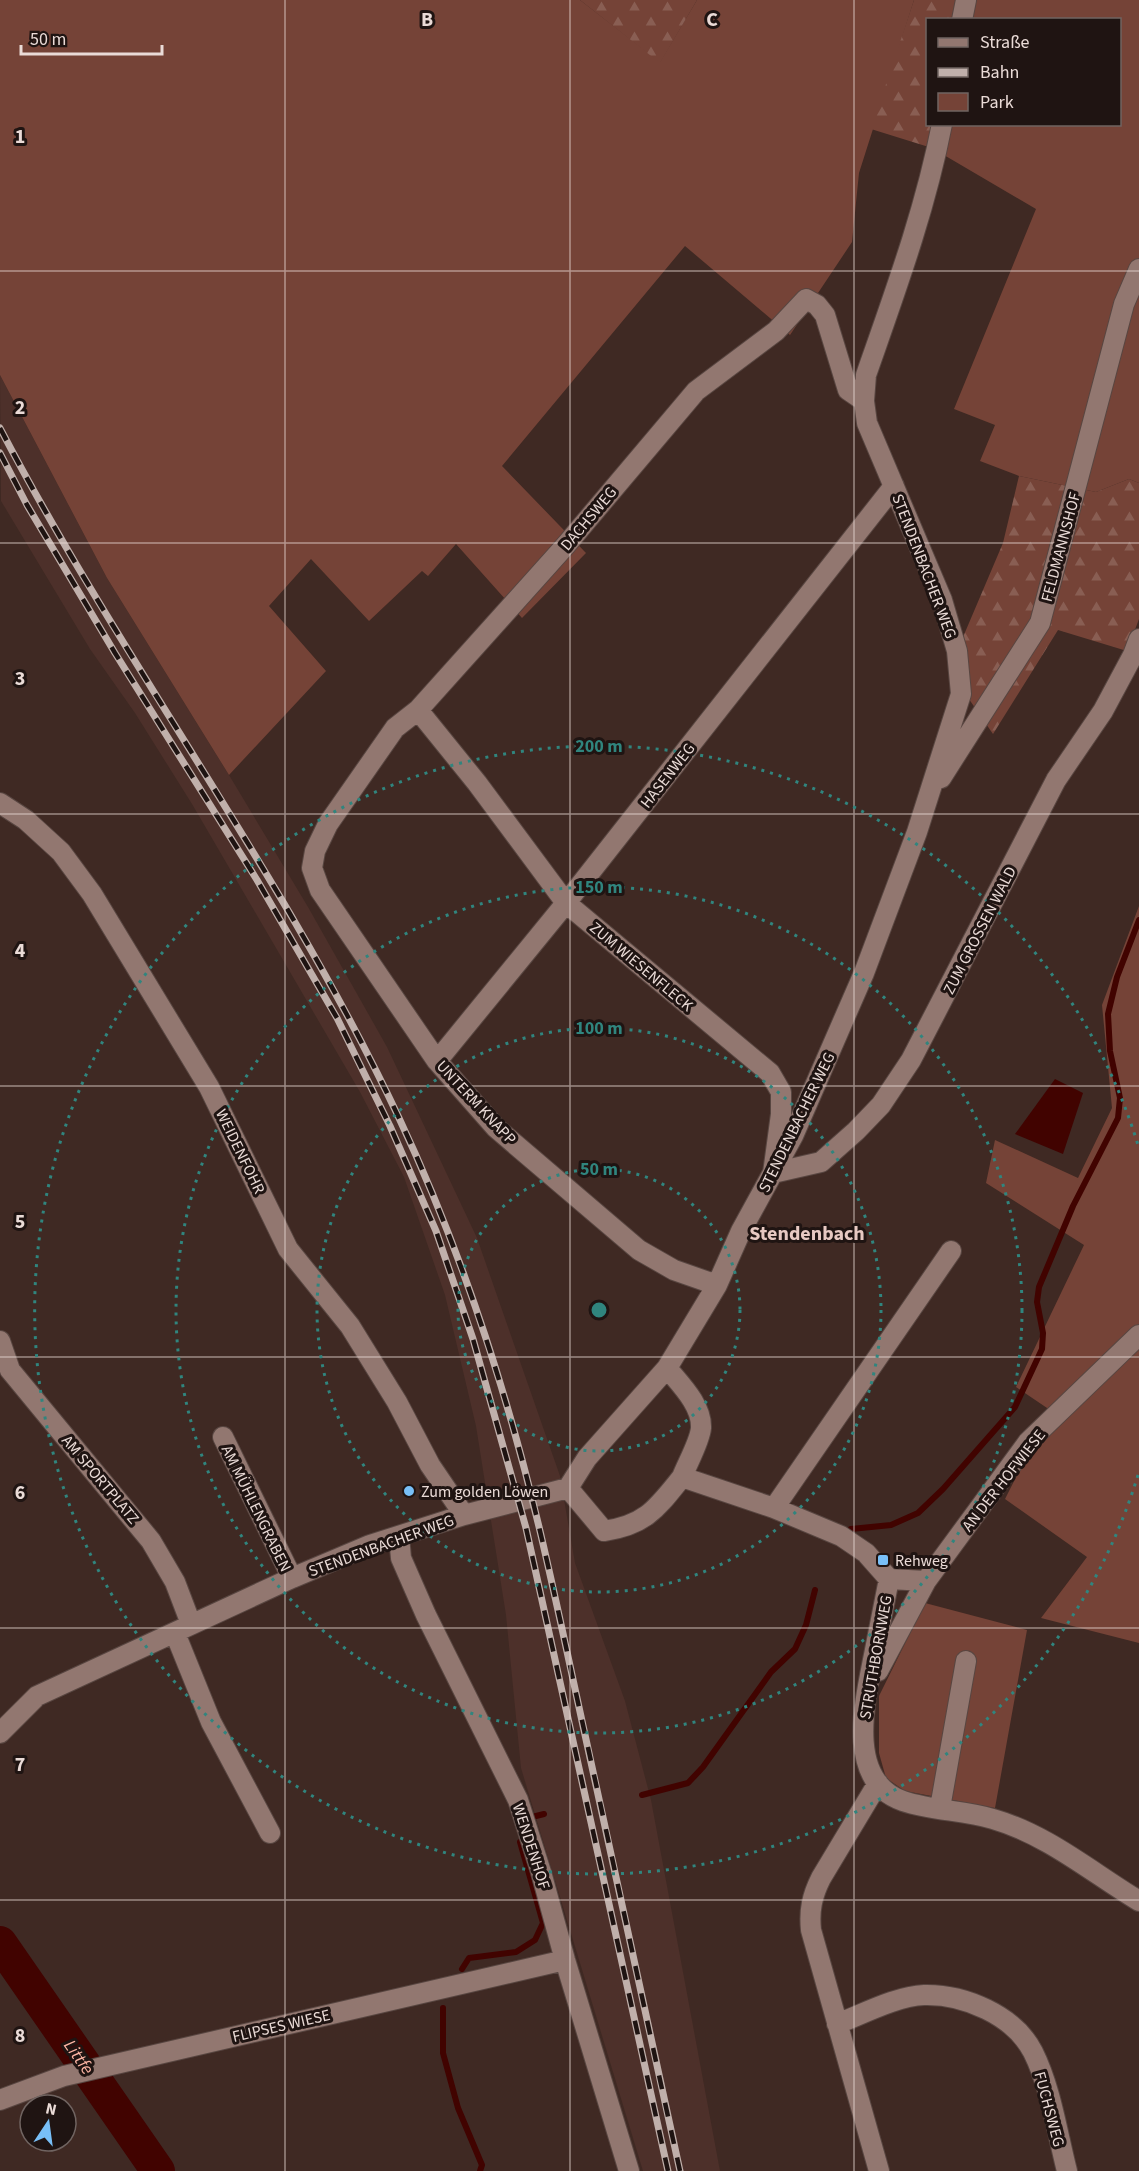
<svg xmlns="http://www.w3.org/2000/svg" width="1139" height="2171" font-family="'Source Sans 3',sans-serif">
<style>
.built{fill:#4d302a}
.green{fill:#754337}
.forest{fill:url(#forest-firs)}
.water{fill:#410300}
.lines{fill:none;stroke-linecap:round;stroke-linejoin:round}
.stream{stroke:#410300;stroke-width:6}
.river{stroke:#410300;stroke-width:34}
.minor-casing{stroke:#584641;stroke-width:22}
.minor{stroke:#927770;stroke-width:20}
.rail-casing{stroke:#c0b0ab;stroke-width:7}
.rail{stroke:#1f1412;stroke-width:4.5;stroke-dasharray:14;stroke-linecap:butt}
.grid{fill:none;stroke:#eadbd7;stroke-width:1.5;stroke-opacity:0.55}
.ring{fill:none;stroke:#30857e;stroke-width:3;stroke-dasharray:3 6}
.poi-dot{fill:#78bff7;stroke:#1f1412;stroke-width:2}
.labels{text-anchor:middle;stroke-width:6;stroke-linejoin:round;paint-order:stroke}
.street-label{font-size:16px;fill:#eadbd7;stroke:#1f1412}
.poi-label{font-size:16px;fill:#eadbd7;stroke:#1f1412;text-anchor:start}
.water-label{font-size:18px;font-style:italic;fill:#fdb5a4;stroke:#1f1412}
.quarter-label{font-size:20px;font-weight:bold;fill:#e7c9c2;stroke:#1f1412}
.grid-label{font-size:20px;text-anchor:middle;font-weight:bold;fill:#eadbd7;stroke:#1f1412;stroke-width:6;stroke-linejoin:round;paint-order:stroke}
.centre{fill:#30857e;stroke:#1f1412;stroke-width:3}
.ring-label{font-size:18px;text-anchor:middle;font-weight:bold;fill:#30857e;stroke:#1f1412;stroke-width:6;stroke-linejoin:round;paint-order:stroke}
</style>
<defs>
<pattern id="forest-firs" width="22" height="20" patternUnits="userSpaceOnUse" patternTransform="scale(1.5)"><rect width="22" height="20" fill="#754337"/><path d="M5 1l3.5 6h-7zM16 11l3.5 6h-7z" fill="#895e53"/></pattern>
</defs>
<rect width="100%" height="100%" fill="#3f2923"/>
<path class="built" d="M0 375 107 578 229 775 308 907 387 1047 477 1238 560 1476 575 1563 625 1701 651 1800 720 2171H643L521 1768 506 1615 476 1426 445 1295 404 1177 360 1092 192 804 135 713 90 649 1 501Z"/>
<path class="green" d="M0 0H580L660 62 697 0H914L859 173 852 242 790 335 685 246 502 466 586 553 522 618 456 544 428 576 422 571 369 621 311 559 269 606 326 671 229 775 107 578 0 375Z
M976 0H1139V483L1129 479 1096 492 1019 476 980 461 995 425 954 409 1036 209 932 148 939 125 1120 124V20L970 19Z
M1139 906V1643L1041 1618 1087 1557 1005 1499 1050 1410 1016 1387 1084 1245 986 1183 995 1140 1078 1178 1112 1108 1102 1005Z
M925 1603 1027 1630 995 1808 905 1791 886 1778 879 1753V1696Z"/>
<path class="forest" d="M580 0H697L660 63Z
M914 0H976L970 19 928 20V124L939 125 932 148 871 129Z
M1019 476 1096 492 1129 479 1139 483V619L1127 651 1058 630 993 734 949 670 1003 543Z"/>
<path class="water" d="M1055 1079 1083 1093 1063 1154 1015 1134Z"/>
<g class="lines">
<path class="stream" d="M851 1529 891 1525 918 1513 943 1489 1015 1407 1042 1349 1043 1333 1037 1302 1039 1287 1073 1206 1118 1118 1120 1098 1110 1051 1108 1014 1117 977 1139 920
M642 1795 688 1783 703 1767 771 1672 795 1649 806 1625 815 1590
M532 1817 544 1814
M462 1969 469 1958 516 1952 535 1940 543 1923 520 1842
M443 2008V2053L458 2108 482 2165 480 2171"/>
<path class="river" d="M0 1943 158 2171"/>
<defs>
<path id="minor" d="M962 20 966 0
M418 710 477 783 566 903 770 1073 781 1092V1114L773 1173 821 1162 856 1131 881 1105 911 1060 1056 780 1103 711 1133 655 1139 639
M941 778 1040 623 1124 304 1139 269
M0 803 26 820 61 852 92 894 209 1087 288 1249 350 1326 397 1402 430 1465 464 1515
M437 1061 566 903 894 486
M717 1285 674 1270 639 1250 496 1128 437 1061 320 890 312 868 315 851 328 824 395 728 418 710 566 545 696 391 776 331 806 299 817 305 825 315 848 390 864 401
M0 1341 10 1370 151 1541 175 1582 191 1624
M667 1368C680 1384 702 1405 701 1428 700 1441 687 1464 682 1477
M223 1437 292 1578
M568 1488 604 1531C646 1525 657 1508 682 1477L774 1508 841 1536 866 1553 889 1579
M774 1508 951 1251
M399 1536 401 1558 426 1615 518 1800 541 1872 565 1960 629 2171
M889 1579C884 1604 879 1629 874 1655 865 1700 845 1781 903 1801 932 1811 964 1810 993 1819 1048 1835 1091 1872 1139 1901
M889 1579 926 1581 1028 1442 1139 1335
M175 1633 211 1722 270 1833
M878 1671 926 1581
M0 1733 37 1696 292 1578 370 1545 464 1515 568 1488 587 1458 667 1368 717 1285 741 1231 793 1136 864 973 917 832 961 694 957 651 942 600 867 423 864 401 866 375C895 292 925 211 942 124
M878 1783 821 1878C812 1896 809 1910 811 1930L879 2171
M940 1808 966 1661
M837 2024C863 2014 897 1996 924 1995 964 1994 1014 2015 1033 2052 1051 2088 1057 2132 1067 2171
M0 2100 64 2076 565 1960"/>
</defs>
<use href="#minor" class="minor-casing"/>
<use href="#minor" class="minor"/>
<defs>
<path id="rail" d="M0 428C123 664 286 877 399 1118 460 1248 507 1391 540 1531 553 1586 565 1642 577 1698 612 1855 645 2013 680 2171
M0 453 27 505 115 653 257 880 337 1018 390 1126 436 1231 473 1339 526 1528 668 2171"/>
</defs>
<use href="#rail" class="rail-casing"/>
<use href="#rail" class="rail"/>
</g>
<path class="grid" d="M285 0V2171M570 0V2171M854 0V2171M0 271H1139M0 543H1139M0 814H1139M0 1086H1139M0 1357H1139M0 1628H1139M0 1900H1139"/>
<g class="ring">
<circle cx="599" cy="1310" r="141"/>
<circle cx="599" cy="1310" r="282"/>
<circle cx="599" cy="1310" r="423"/>
<path d="M1138 1475A564 564 0 1 1 1138 1145"/>
</g>
<g class="poi-dot">
<circle cx="409" cy="1491" r="6"/>
<rect x="877" y="1554" width="12" height="12" rx="3"/>
</g>
<g class="labels">
<g class="street-label">
<text transform="translate(588 518) rotate(-50)" y="6">DACHSWEG</text>
<text transform="translate(1060 547) rotate(-75)" y="6">FELDMANNSHOF</text>
<text transform="translate(925 566) rotate(69)" y="6">STENDENBACHER WEG</text>
<text transform="translate(667 775) rotate(-52)" y="6">HASENWEG</text>
<text transform="translate(979 930) rotate(-63)" y="6">ZUM GROSSEN WALD</text>
<text transform="translate(642 966) rotate(40)" y="6">ZUM WIESENFLECK</text>
<text transform="translate(477 1102) rotate(47)" y="6">UNTERM KNAPP</text>
<text transform="translate(796 1122) rotate(-64)" y="6">STENDENBACHER WEG</text>
<text transform="translate(241 1151) rotate(64)" y="6">WEIDENFOHR</text>
<text transform="translate(101 1479) rotate(50)" y="6">AM SPORTPLATZ</text>
<text transform="translate(1003 1480) rotate(-52)" y="6">AN DER HOFWIESE</text>
<text transform="translate(257 1508) rotate(64)" y="6">AM MÜHLENGRABEN</text>
<text transform="translate(381 1545) rotate(-20)" y="6">STENDENBACHER WEG</text>
<text transform="translate(875 1657) rotate(-80)" y="6">STRUTHBORNWEG</text>
<text transform="translate(532 1846) rotate(72)" y="6">WENDENHOF</text>
<text transform="translate(281 2025) rotate(-13)" y="6">FLIPSES WIESE</text>
<text transform="translate(1050 2109) rotate(75)" y="6">FUCHSWEG</text>
</g>
<g class="poi-label">
<text x="421" y="1497">Zum golden Löwen</text>
<text x="895" y="1566">Rehweg</text>
</g>
<g class="water-label">
<text transform="translate(79 2057) rotate(55)" y="6">Littfe</text>
</g>
<g class="quarter-label">
<text x="807" y="1240">Stendenbach</text>
</g>
</g>
<g class="grid-label">
<text x="427" y="26">B</text>
<text x="712" y="26">C</text>
<text x="20" y="143">1</text>
<text x="20" y="414">2</text>
<text x="20" y="685">3</text>
<text x="20" y="957">4</text>
<text x="20" y="1228">5</text>
<text x="20" y="1499">6</text>
<text x="20" y="1771">7</text>
<text x="20" y="2042">8</text>
</g>
<circle cx="599" cy="1310" r="9" class="centre"/>
<g class="ring-label">
<text x="599" y="752">200 m</text>
<text x="599" y="893">150 m</text>
<text x="599" y="1034">100 m</text>
<text x="599" y="1175">50 m</text>
</g>
<rect x="926" y="18" width="195" height="108" fill="#1f1412" stroke="#706461" stroke-width="1.5"/>
<rect x="938" y="38" width="30" height="9" fill="#927770" stroke="#706461" stroke-width="1.5"/>
<text x="980" y="48" font-size="18" fill="#eadbd7">Straße</text>
<rect x="938" y="68" width="30" height="9" fill="#c0b0ab" stroke="#706461" stroke-width="1.5"/>
<text x="980" y="78" font-size="18" fill="#eadbd7">Bahn</text>
<rect x="938" y="93" width="30" height="18" fill="#754337" stroke="#706461" stroke-width="1.5"/>
<text x="980" y="108" font-size="18" fill="#eadbd7">Park</text>
<g transform="translate(48 2123) rotate(13)"><circle r="28" fill="#1f1412" stroke="#706461" stroke-width="1.5"/>
<path d="M0-4.5L10 22L0 15L-10 22Z" fill="#78bff7"/>
<text y="-9" font-size="16" font-weight="bold" text-anchor="middle" fill="#eadbd7">N</text>
</g>
<path d="M21 45v9h141v-9" fill="none" stroke="#eadbd7" stroke-width="3"/>
<text x="30" y="45" font-size="18" fill="#eadbd7" stroke="#1f1412" stroke-width="4.5" paint-order="stroke">50 m</text>
</svg>
